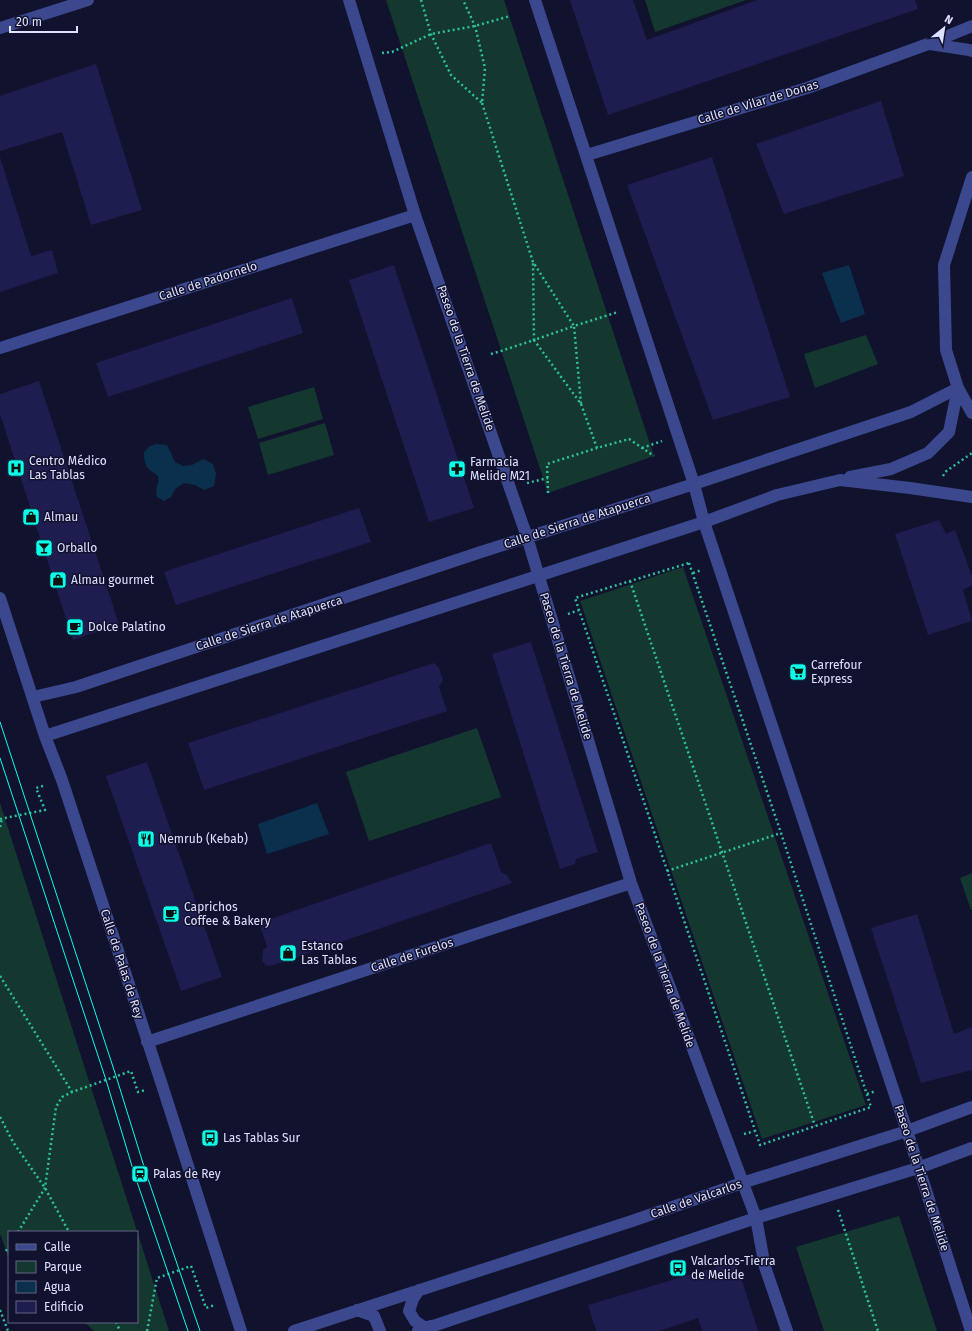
<svg xmlns="http://www.w3.org/2000/svg" width="972" height="1331" font-family="'Fira Sans',sans-serif">
<style>
.green{fill:#143830}
.water{fill:#0a304e}
.building{fill:#1d1d4f}
.lines{fill:none;stroke-linecap:round;stroke-linejoin:round}
.path{stroke:#2ec39e;stroke-width:2.5;stroke-dasharray:2 3;stroke-linecap:butt}
.minor{stroke:#3b488e;stroke-width:12}
.tram{stroke:#0affe9;stroke-width:1}
.labels{text-anchor:middle;stroke-width:3;stroke-linejoin:round;paint-order:stroke}
.street-label{font-size:12px;fill:#dee1ff;stroke:#11122e}
.poi-label{font-size:12px;fill:#dee1ff;stroke:#11122e;text-anchor:start}
</style>
<rect width="100%" height="100%" fill="#11122e"/>
<path class="green" d="M386 0H504L654 456 548 493Z
M645 0H746L655 32Z
M866 335 878 364 815 388 804 354Z
M314 387 323 419 258 439 248 407Z
M325 423 334 455 268 475 259 443Z
M683 567 866 1105 762 1139 580 601Z
M477 728 501 797 369 841 346 772Z
M0 803 169 1331H94L84 1322H137V1232H9V1260L0 1233Z
M972 873V910H971L960 878Z
M899 1216 937 1331H824L796 1247Z"/>
<path class="water" d="M849 265 865 314 841 323 822 273Z
M156 444 167 445 175 462 183 466 192 465 203 459 213 464 216 474 214 486 204 490 195 485 184 483 175 489 171 497 164 501 157 497C154 486 160 485 158 476 147 468 144 467 144 452L150 446Z
M317 803 329 834 267 854 258 824Z"/>
<path class="building" d="M570 0H633L647 40 757 0H915L918 9 608 115Z
M96 64 142 210 91 225 62 132 0 151V96Z
M881 101 904 176 784 214 756 144Z
M0 157 31 256 52 250 58 273 0 292Z
M712 157 790 397 713 420 627 185Z
M394 265 474 508 429 522 349 280Z
M292 298 303 333 108 397 96 363Z
M39 381 119 624 73 640 0 414V394Z
M359 508 371 542 176 605 164 572Z
M939 520 946 534 955 530 972 576V585L963 590 972 621 928 635 895 534Z
M531 642 598 852 576 859 575 864 560 869 492 654Z
M434 663 439 668 443 680 439 687 447 711 204 790 188 743Z
M147 762 222 977 181 991 106 776Z
M491 843 501 872 507 875 512 883 274 965 267 966 262 961 263 950 267 947 259 923Z
M917 914 954 1034 972 1027V1070L921 1083 871 928Z
M736 1261 758 1331H702L698 1318 659 1331H596L588 1305Z"/>
<g class="lines">
<path class="path" d="M421 0 431 34 451 75 482 103 485 68 475 26 463 0
M382 53 392 52 431 34 475 26 510 16
M482 103 533 262 574 326 534 340 533 262
M491 354 501 351 534 340 581 404 574 326 618 312
M581 404 597 448 629 439 654 456
M642 448 662 441
M943 476 945 472 972 453
M527 483 548 478
M548 493 547 464 597 448
M689 563 781 833 871 1107 760 1145 575 598Z
M693 573 702 570
M630 581 815 1126
M568 614 579 610
M0 819 45 810 36 788 46 785
M0 827 2 818
M667 871 781 833
M0 976 72 1092
M867 1094 876 1091
M0 1117 13 1142 45 1188 69 1232
M744 1134 755 1131
M838 1210 878 1331
M18 1232 45 1188 56 1107 62 1097 72 1092 131 1071 138 1092 146 1090
M6 1251 9 1246
M0 1310 8 1331
M116 1322 120 1331
M147 1331 157 1278 191 1266 206 1308 215 1305"/>
<path class="minor" d="M349 0 415 215 527 537 631 883 756 1218 765 1267 787 1331
M535 0 658 375 694 484 704 522 907 1131 971 1331
M0 28 88 0
M930 44 969 50 972 51
M587 155 807 88 928 44 972 26
M972 177 944 265 946 350 958 388 972 413
M0 348 415 215
M850 477 891 469 928 453 949 432 958 388
M0 598 45 736 62 780 162 1085 241 1331
M33 697 76 687 481 552 694 484 911 412 958 388
M45 736 704 522 777 495 840 480 910 488 972 497
M147 1042 631 883
M419 1290 413 1299 409 1311 415 1321 425 1328 431 1326
M357 1310 374 1316 380 1331
M294 1331 632 1221 742 1183 907 1131 972 1107
M418 1331 756 1218 918 1168 972 1148"/>
<path class="tram" d="M0 722 116 1076 146 1173 200 1331
M0 758 106 1080 135 1176 188 1331"/>
</g>
<defs>
<symbol id="hospital-square" viewBox="-11 -11 22 22"><rect x="-9" y="-9" width="18" height="18" rx="4" fill="#0affe9" stroke="#11122e"/><path d="M-5-5h3v3.5h4V-5h3V5h-3V1.5h-4V5h-3Z" fill="#111"/></symbol>
<symbol id="pharmacy-square" viewBox="-11 -11 22 22"><rect x="-9" y="-9" width="18" height="18" rx="4" fill="#0affe9" stroke="#11122e"/><path d="M-2-6h4v4h4v4h-4v4h-4v-4h-4v-4h4Z" fill="#111"/></symbol>
<symbol id="shop-square" viewBox="-11 -11 22 22"><rect x="-9" y="-9" width="18" height="18" rx="4" fill="#0affe9" stroke="#11122e"/><path d="M-5-2.5h2.3a2.7 3.5 0 0 1 5.4 0H5L5.5 6h-11ZM-1.5-2.5h3a1.5 2.3 0 0 0-3 0Z" fill="#111"/></symbol>
<symbol id="bar-square" viewBox="-11 -11 22 22"><rect x="-9" y="-9" width="18" height="18" rx="4" fill="#0affe9" stroke="#11122e"/><path d="M-6-5H6L.8 .8V4.5H3.5V6h-7V4.5H-.8V.8Z" fill="#111"/></symbol>
<symbol id="cafe-square" viewBox="-11 -11 22 22"><rect x="-9" y="-9" width="18" height="18" rx="4" fill="#0affe9" stroke="#11122e"/><path d="M-5.5-4.5H6V0H3Q3 3.5 0 3.5H-2.5Q-5.5 3.5-5.5 0ZM3-3.2v2h1.7v-2ZM-6 4.5H4V6H-6Z" fill="#111"/></symbol>
<symbol id="supermarket-square" viewBox="-11 -11 22 22"><rect x="-9" y="-9" width="18" height="18" rx="4" fill="#0affe9" stroke="#11122e"/><path d="M-6-5.5h2.5l.6 2H6L4.5 2H-2.5L-4.4-4H-6ZM-1.5 3.2a1.3 1.3 0 1 0 .1 0ZM3 3.2a1.3 1.3 0 1 0 .1 0Z" fill="#111"/></symbol>
<symbol id="restaurant-square" viewBox="-11 -11 22 22"><rect x="-9" y="-9" width="18" height="18" rx="4" fill="#0affe9" stroke="#11122e"/><path d="M-5-6h1v4h1v-4h1v4h1v-4h1v5L-1.5 .5V6h-2V.5L-5-1ZM5-6V6H3V1.5H1.5Q1.5-4 5-6Z" fill="#111"/></symbol>
<symbol id="bus-square" viewBox="-11 -11 22 22"><rect x="-9" y="-9" width="18" height="18" rx="4" fill="#0affe9" stroke="#11122e"/><path d="M-5-6H5V4H4V6H2V4H-2V6H-4V4H-5ZM-3.5-4V0h7V-4ZM-3.5 1.2v1.5H-2V1.2ZM2 1.2v1.5H3.5V1.2Z" fill="#111"/></symbol>
<symbol id="station-square" viewBox="-11 -11 22 22"><rect x="-9" y="-9" width="18" height="18" rx="4" fill="#0affe9" stroke="#11122e"/><path d="M-3-6H3Q5-6 5-4V2Q5 4 3 4L4.5 6H3L1.5 4h-3L-3 6H-4.5L-3 4Q-5 4-5 2V-4Q-5-6-3-6ZM-3.5-4v3h7v-3ZM-3.5 1v1.5H-2V1ZM2 1v1.5H3.5V1Z" fill="#111"/></symbol>
</defs>
<g fill-rule="evenodd">
<use href="#hospital-square" x="6" y="458" width="20" height="20"/>
<use href="#pharmacy-square" x="447" y="459" width="20" height="20"/>
<use href="#shop-square" x="21" y="507" width="20" height="20"/>
<use href="#bar-square" x="34" y="538" width="20" height="20"/>
<use href="#shop-square" x="48" y="570" width="20" height="20"/>
<use href="#cafe-square" x="65" y="617" width="20" height="20"/>
<use href="#supermarket-square" x="788" y="662" width="20" height="20"/>
<use href="#restaurant-square" x="136" y="829" width="20" height="20"/>
<use href="#cafe-square" x="161" y="904" width="20" height="20"/>
<use href="#shop-square" x="278" y="943" width="20" height="20"/>
<use href="#bus-square" x="200" y="1128" width="20" height="20"/>
<use href="#station-square" x="130" y="1164" width="20" height="20"/>
<use href="#bus-square" x="668" y="1258" width="20" height="20"/>
</g>
<g class="labels">
<g class="street-label">
<text transform="translate(758 102) rotate(-17)" y="4">Calle de Vilar de Donas</text>
<text transform="translate(208 281) rotate(-18)" y="4">Calle de Padornelo</text>
<text transform="translate(466 358) rotate(71)" y="4">Paseo de la Tierra de Melide</text>
<text transform="translate(577 521) rotate(-18)" y="4">Calle de Sierra de Atapuerca</text>
<text transform="translate(269 623) rotate(-18)" y="4">Calle de Sierra de Atapuerca</text>
<text transform="translate(566 666) rotate(73)" y="4">Paseo de la Tierra de Melide</text>
<text transform="translate(412 955) rotate(-18)" y="4">Calle de Furelos</text>
<text transform="translate(122 964) rotate(72)" y="4">Calle de Palas de Rey</text>
<text transform="translate(665 975) rotate(70)" y="4">Paseo de la Tierra de Melide</text>
<text transform="translate(922 1178) rotate(72)" y="4">Paseo de la Tierra de Melide</text>
<text transform="translate(696 1199) rotate(-19)" y="4">Calle de Valcarlos</text>
</g>
<g class="poi-label">
<text x="29" y="465">Centro Médico<tspan x="29" dy="14">Las Tablas</tspan></text>
<text x="470" y="466">Farmacia<tspan x="470" dy="14">Melide M21</tspan></text>
<text x="44" y="521">Almau</text>
<text x="57" y="552">Orballo</text>
<text x="71" y="584">Almau gourmet</text>
<text x="88" y="631">Dolce Palatino</text>
<text x="811" y="669">Carrefour<tspan x="811" dy="14">Express</tspan></text>
<text x="159" y="843">Nemrub (Kebab)</text>
<text x="184" y="911">Caprichos<tspan x="184" dy="14">Coffee &amp; Bakery</tspan></text>
<text x="301" y="950">Estanco<tspan x="301" dy="14">Las Tablas</tspan></text>
<text x="223" y="1142">Las Tablas Sur</text>
<text x="153" y="1178">Palas de Rey</text>
<text x="691" y="1265">Valcarlos-Tierra<tspan x="691" dy="14">de Melide</tspan></text>
</g>
</g>
<rect x="8" y="1231" width="130" height="92" fill="#11122e" stroke="#636582"/>
<rect x="16" y="1244" width="20" height="6" fill="#3b488e" stroke="#636582"/>
<text x="44" y="1251" font-size="12" fill="#dee1ff">Calle</text>
<rect x="16" y="1261" width="20" height="12" fill="#143830" stroke="#636582"/>
<text x="44" y="1271" font-size="12" fill="#dee1ff">Parque</text>
<rect x="16" y="1281" width="20" height="12" fill="#0a304e" stroke="#636582"/>
<text x="44" y="1291" font-size="12" fill="#dee1ff">Agua</text>
<rect x="16" y="1301" width="20" height="12" fill="#1d1d4f" stroke="#636582"/>
<text x="44" y="1311" font-size="12" fill="#dee1ff">Edificio</text>
<g transform="translate(944 28) rotate(30)" stroke="#11122e" stroke-width="3" paint-order="stroke">
<path d="M0-3L7 15L0 10L-7 15Z" fill="#dee1ff"/>
<text y="-6" font-size="11" font-weight="bold" text-anchor="middle" fill="#dee1ff">N</text>
</g>
<path d="M10 26v6h67v-6" fill="none" stroke="#dee1ff" stroke-width="2"/>
<text x="16" y="26" font-size="12" fill="#dee1ff" stroke="#11122e" stroke-width="3" paint-order="stroke">20 m</text>
</svg>
